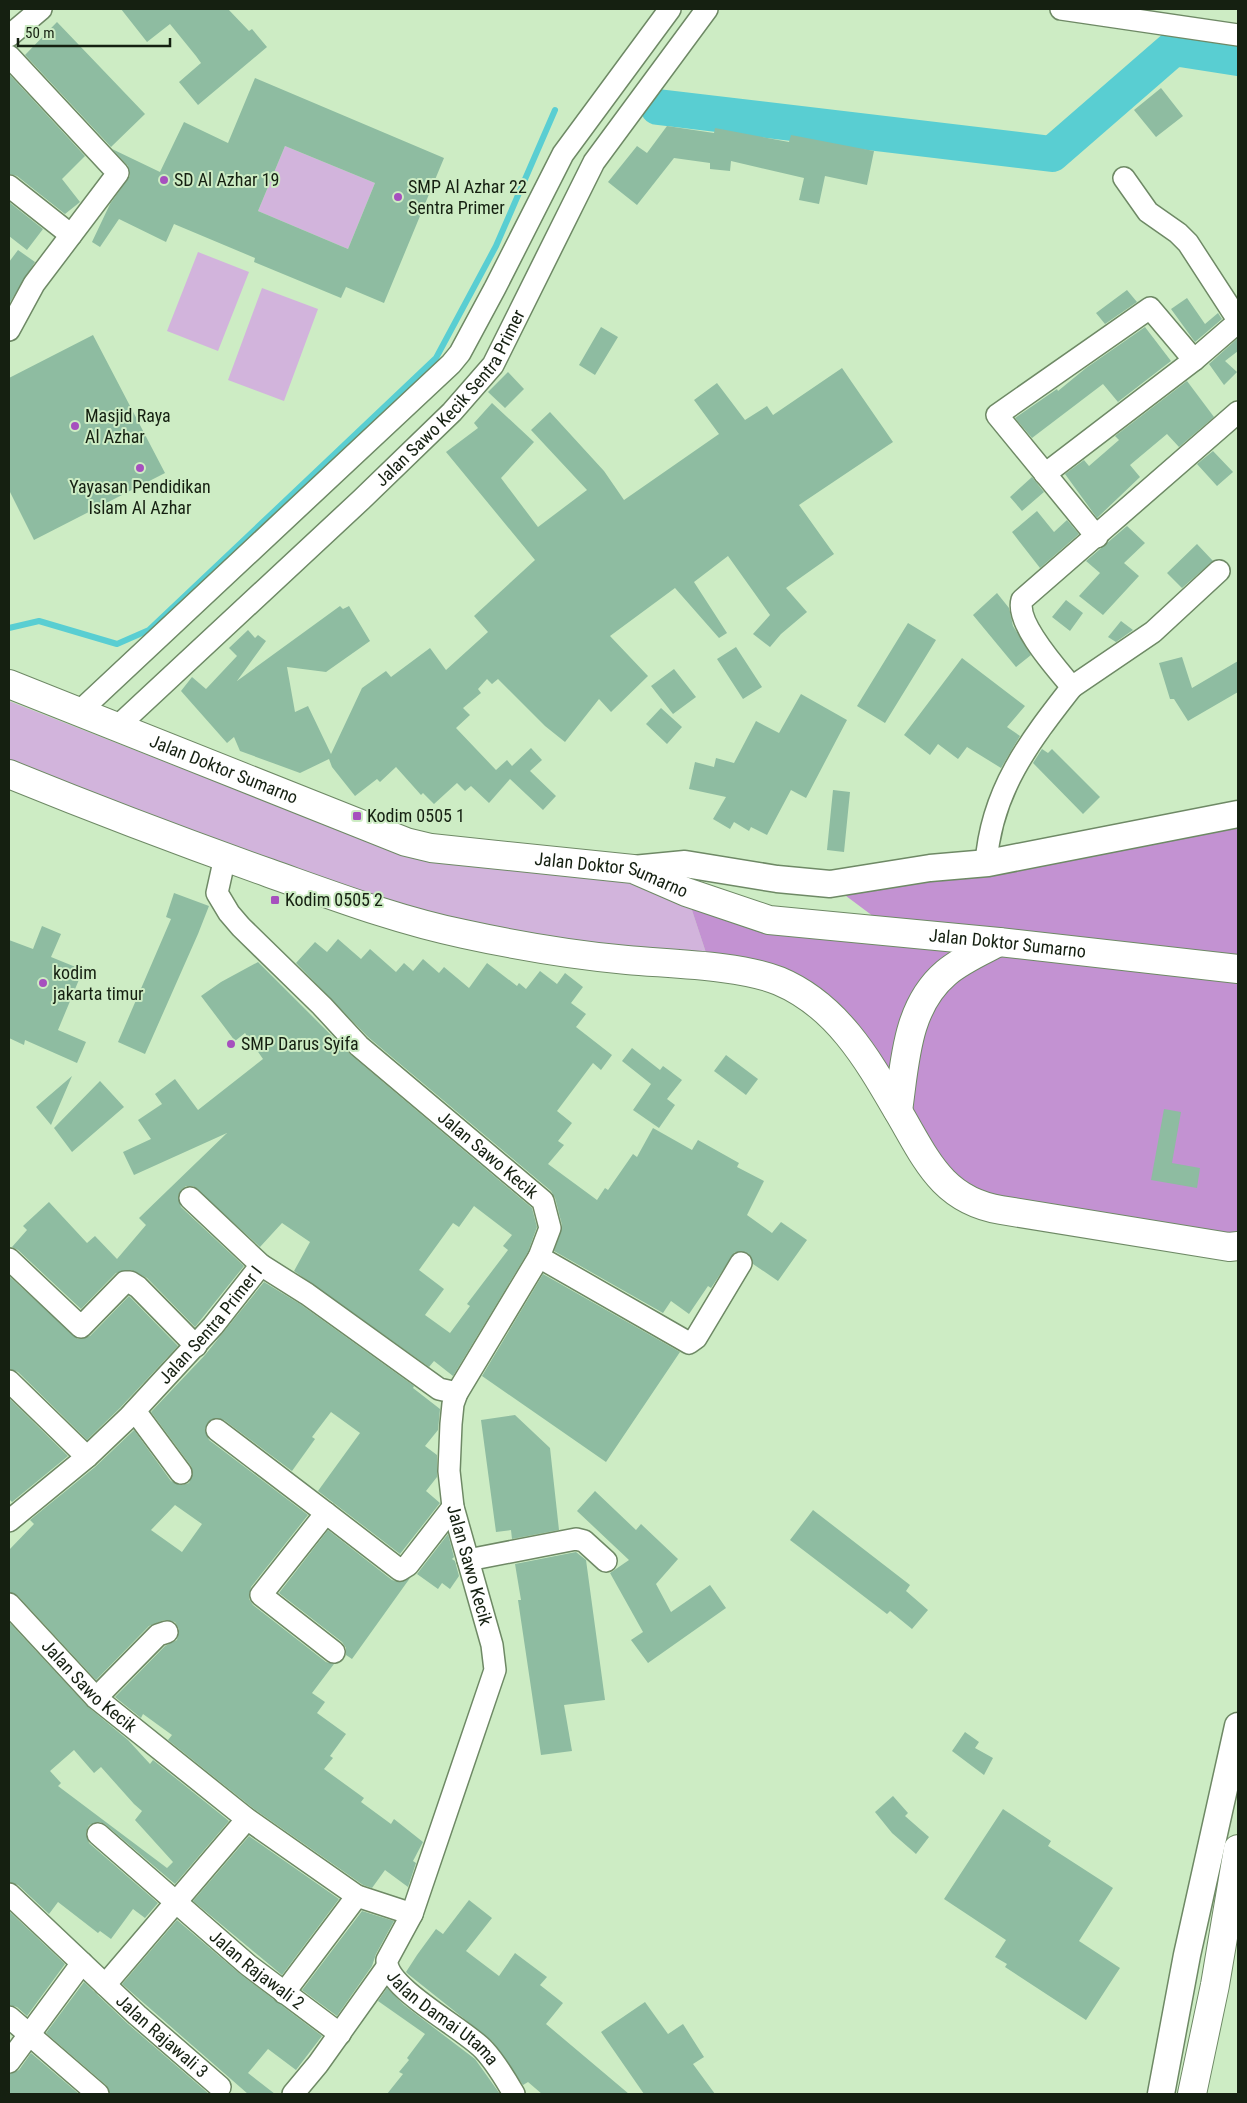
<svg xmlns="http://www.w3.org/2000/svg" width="1247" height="2103" font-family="'Roboto Condensed',sans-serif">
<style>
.green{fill:#d2b4dc}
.forest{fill:#c392d2}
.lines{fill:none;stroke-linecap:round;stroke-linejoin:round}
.stream{stroke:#59ced2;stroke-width:6}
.river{stroke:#59ced2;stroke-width:36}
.building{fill:#8ebca1;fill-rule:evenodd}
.minor-casing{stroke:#6e8965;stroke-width:24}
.tertiary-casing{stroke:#6e8965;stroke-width:29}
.primary-casing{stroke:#6e8965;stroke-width:30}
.motorway-casing{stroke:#6e8965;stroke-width:30}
.minor{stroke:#fff;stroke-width:21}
.tertiary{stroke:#fff;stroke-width:26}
.primary{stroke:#fff;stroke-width:28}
.motorway{stroke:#fff;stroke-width:28}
.poi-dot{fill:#a650be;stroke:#cdecc4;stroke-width:2}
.labels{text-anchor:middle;stroke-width:4;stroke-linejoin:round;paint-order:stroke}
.poi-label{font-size:18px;fill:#152011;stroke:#cdecc4;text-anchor:start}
.street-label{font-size:18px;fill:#152011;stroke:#cdecc4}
</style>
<rect width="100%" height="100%" fill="#cdecc4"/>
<path class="green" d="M285 146 375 183 348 249 258 211Z
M198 252 249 272 218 351 167 331Z
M262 288 318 309 284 401 228 380Z
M9 701 352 835 381 842H406L686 892 711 968 431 926 9 774Z"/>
<path class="forest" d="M1238 814V1245L965 1199 832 1017 711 968 686 892 893 931 830 884Z"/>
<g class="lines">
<path class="stream" d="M9 628 39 621 117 644 149 630 436 358 496 246 555 110"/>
<path class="river" d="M658 107 1052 154 1174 48 1238 58"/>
</g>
<path class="building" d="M121 9H228L249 31 252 29 267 47 198 105 179 82 201 63 196 56 170 24 147 42Z
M57 22 145 114 111 147 25 55Z
M9 74 85 156 62 179 80 202 65 214 17 176 9 174Z
M255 78 444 158 384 303 346 287 341 298 254 262 255 258 174 224 166 242 119 219 100 247 92 242 110 204 130 176 128 166 112 149 160 172 184 122 228 143ZM285 146 375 183 348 249 258 211Z
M1161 88 1183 116 1156 137 1134 110Z
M667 126 714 133 715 128 789 142 791 135 874 151 867 185 825 176 819 204 799 200 804 178 731 161 730 171 710 169V163L674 158 637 205 608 182 637 146 647 153Z
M9 202 43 229 27 250 9 236Z
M18 250 35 262 9 304V262Z
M1127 290 1137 302 1105 324 1096 313Z
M1187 298 1205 324 1218 313 1222 319 1195 342 1171 309Z
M601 327 618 337 595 375 579 365Z
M1145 327 1171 361 1114 405 1118 402 1103 384 1032 438 1015 418 1057 389 1058 391 1086 368Z
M93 335 165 473 34 540 9 490V378Z
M1238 338V351L1225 361 1237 372 1224 385 1209 364Z
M842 368 893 442 799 505 834 554 786 588 807 612 781 634 770 647 753 634 770 615 728 556 694 582 727 633 719 638 675 588 610 636 648 676 611 712 599 699 565 742 545 726 498 679 492 684 487 679 478 689 481 693 463 708 470 715 456 728 496 770 507 760 512 766 531 748 542 760 530 771 556 796 543 810 510 779 489 803 471 786 465 791 457 783 434 804 423 793 421 795 396 767 380 782 377 779 355 796 332 767 329 759 300 773 240 751 234 737 227 743 181 691 192 677 206 689 237 656 229 648 248 630 255 638 258 635 266 641 237 681 340 606 343 609 349 606 370 641 326 672 287 667 295 712 308 706 331 754 362 688 386 671 391 677 430 648 446 670 488 632 474 616 535 560 446 452 478 428 474 423 492 403 534 442 501 478 538 527 587 490 531 430 550 412 604 471 624 500 719 434 694 400 717 383 745 420 767 406 773 415Z
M508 372 524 389 505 408 488 392Z
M1187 381 1214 417 1179 447 1167 434 1130 465 1140 477 1097 518 1065 474 1084 460 1089 466 1119 440 1115 436Z
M1213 451 1233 472 1217 486 1197 464Z
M1032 477 1044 492 1022 511 1010 497Z
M1037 511 1054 532 1067 520 1079 534 1040 568 1012 532Z
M1127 526 1145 543 1124 563 1139 576 1103 615 1079 596 1100 573 1086 561Z
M1197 544 1213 561 1182 588 1167 573Z
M997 593 1009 608 1013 626 1031 655 1016 667 973 615Z
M1066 600 1083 613 1070 631 1052 617Z
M1121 621 1133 630 1116 642 1108 637Z
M908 623 936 640 885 723 857 706Z
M736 647 762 687 743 699 717 659Z
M1182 657 1192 688 1238 661V692L1188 721 1174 699H1170L1159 663Z
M962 658 1025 706 1007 727 1020 736 1001 768 967 747 958 759 938 744 930 755 904 735Z
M674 669 696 697 673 714 651 686Z
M801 694 847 720 806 798 791 790 767 835 751 827 749 831 734 822 730 829 713 819 726 797 689 789 695 762 714 767 716 758 734 763 756 721 779 733Z
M661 708 682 727 667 744 646 724Z
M1042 749 1048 753 1052 749 1100 797 1083 814 1033 763Z
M833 790 850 792 844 852 827 850Z
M174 893 209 906 198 934 145 1054 118 1042 171 919 166 917Z
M42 926 61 934 51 957 83 970 58 1030 86 1042 77 1063 25 1040 24 1045 9 1038V940L33 949Z
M338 939 361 959 370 949 396 972 404 963 413 971 423 959 439 973 444 967 469 988 487 963 517 986 519 983 526 989 540 971 557 984 565 973 583 987 571 1003 586 1014 576 1027 612 1055 601 1070 593 1063 557 1111 572 1123 558 1141 564 1145 548 1164 597 1200 605 1188 608 1190 633 1154 637 1157 653 1128 692 1150 698 1140 739 1163 737 1167 764 1181 747 1215 772 1233 781 1222 807 1240 778 1281 753 1264 748 1253 735 1252 711 1288 708 1286 689 1314 671 1301 663 1313 554 1251 562 1225 555 1198 551 1191 368 1037 296 963 315 942 327 952Z
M258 962 351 1055 532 1208 537 1227 528 1252 453 1376 434 1361 429 1367 294 1271 310 1242 282 1223 260 1247 193 1186H186L181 1190 178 1196 181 1207 244 1266 195 1327 147 1278 131 1270 116 1273 81 1309 18 1250 12 1247 27 1230 23 1226 49 1202 87 1243 95 1236 117 1259 146 1225 139 1218 227 1133 134 1175 123 1152 151 1139 138 1120 162 1104 155 1094 175 1079 198 1110 263 1059 245 1033 235 1041 201 996 221 982ZM474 1206 512 1235 503 1246 508 1250 467 1304 470 1306 450 1333 425 1315 444 1289 419 1270 453 1223 459 1227Z
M632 1048 660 1070 663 1066 682 1080 667 1099 675 1105 659 1128 633 1110 651 1084 622 1061Z
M726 1055 758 1079 746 1095 714 1071Z
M72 1076 51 1125 36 1107Z
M100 1081 124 1107 72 1152 54 1128Z
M1164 1109 1181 1112 1172 1163 1200 1168 1197 1188 1151 1180Z
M543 1274 680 1352 606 1462 482 1376Z
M9 1276 78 1339 90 1336 129 1296 178 1346 120 1408 87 1440 18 1372 9 1369Z
M264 1282 300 1304 414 1386 413 1388 440 1409 438 1430 425 1446 437 1455V1477L426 1491 440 1503 400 1554 318 1491 360 1433 331 1412 312 1437 315 1439 292 1471 224 1420 212 1419 205 1429 209 1440 308 1515 251 1587 249 1599 253 1605 326 1662 334 1664 312 1693 325 1702 317 1713 346 1734 330 1756 333 1758 324 1769 364 1798 361 1802 391 1824 394 1819 423 1842 413 1861 416 1863 408 1887 385 1870 372 1888 363 1885 254 1809 168 1740 172 1735 143 1714 141 1718 115 1697 165 1646 177 1640 179 1629 175 1622 164 1620 149 1626 96 1680 18 1596 9 1592V1550L34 1524 30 1520 95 1467 134 1430 171 1481 182 1485 189 1483 193 1472 191 1466 151 1412 205 1355ZM175 1505 202 1524 182 1552 151 1530Z
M9 1398 68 1456 12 1502 9 1499Z
M515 1415 550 1448 559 1530 512 1539 511 1530 496 1532 481 1420Z
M595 1491 636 1530 641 1524 678 1559 656 1584 671 1612 710 1585 726 1608 648 1663 631 1640 643 1632 610 1573 629 1560 577 1511Z
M813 1510 910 1585 906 1591 928 1610 912 1629 890 1611 887 1614 790 1540Z
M328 1530 392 1580 400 1582 410 1578 352 1659 346 1655V1648L342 1642 279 1593Z
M448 1534 454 1557 452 1559 455 1561 459 1576 450 1589 442 1583 438 1589 417 1574Z
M576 1552 586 1560 605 1700 564 1705 572 1751 541 1755 518 1600H521L515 1564Z
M9 1622 87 1706 128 1740 150 1764 153 1760 229 1821 175 1884 106 1825 100 1822 89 1825 86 1832 89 1843 158 1903 145 1918 133 1909 111 1939 100 1931 98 1933 58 1902 49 1914 18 1885 9 1882ZM74 1750 94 1773 101 1767 134 1804 142 1811 135 1820 173 1862 167 1868 58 1786 61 1783 50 1771Z
M965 1732 979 1742 975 1748 993 1758 984 1775 952 1751Z
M893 1796 908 1813 905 1816 929 1837 916 1854 892 1833 875 1812Z
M1003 1809 1051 1841 1048 1846 1113 1888 1079 1941 1120 1968 1086 2020 1005 1967 1007 1964 995 1957 1006 1940 944 1899Z
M249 1836 339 1899 282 1975 193 1901Z
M469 1900 492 1918 466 1951 499 1976 515 1953 547 1977 540 1985 563 2003 546 2024 629 2094H542L528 2082 523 2085 492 2041 408 1974 406 1972 417 1955 436 1929 443 1934Z
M9 1911 65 1964 27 2016 17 2007 9 2005Z
M362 1911 394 1921 376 1954 372 1966 337 2016 302 1990Z
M177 1920 240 1974 322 2036 296 2070 268 2049 248 2073 275 2094H248L122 1984Z
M84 1982 128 2024 209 2094H110L106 2085 46 2033Z
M387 1988 404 2005 475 2059 500 2094H387L403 2074 399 2072 409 2060 407 2058 425 2034 378 2001Z
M645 2002 668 2034 683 2024 704 2057 693 2064 715 2094H644L601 2032Z
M31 2053 79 2094H9V2074L19 2070Z"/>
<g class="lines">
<defs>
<g id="minor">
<path d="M1061 9 1238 35"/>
<path d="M9 36 41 9"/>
<path d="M9 56 118 173 34 284 9 330"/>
<path d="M1124 178 1148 212 1178 233 1188 243 1238 320"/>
<path d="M9 186 71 235"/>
<path d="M1045 474 1194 360 1238 322"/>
<path d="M1097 537 997 415 1150 308 1194 360"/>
<path d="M1072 687 1153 632 1219 571"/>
<path d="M79 712 451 364 460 353 495 288 563 154 670 9"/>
<path id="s1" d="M117 727 361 500 452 412 493 365 594 162 707 9"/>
<path id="s2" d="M225 857 217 893 229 913 241 927 322 1006 359 1046 543 1201 550 1228 539 1257 457 1393 453 1404 451 1424 449 1471 453 1507 492 1645 495 1670 412 1914 387 1960C385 1988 464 2028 484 2050 495 2062 506 2080 514 2094"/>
<path d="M986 864C991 791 1029 742 1072 687 1057 669 1015 623 1022 600L1238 412"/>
<path d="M190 1198 261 1265 307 1294 439 1389 457 1393"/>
<path d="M539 1257 689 1343 696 1338 741 1263"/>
<path d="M9 1259 81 1327 125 1282H130L138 1287 196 1346"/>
<path d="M9 1381 87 1457"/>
<path d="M135 1411 181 1473"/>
<path d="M217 1430 326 1513"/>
<path id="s3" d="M9 1521 87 1457 129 1417 213 1326 261 1265"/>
<path d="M468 1560 576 1539 584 1541 606 1561"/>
<path id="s4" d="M9 1604 96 1698 247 1819 357 1896 412 1914"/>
<path d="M334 1652 261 1595 326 1513 400 1570 408 1565 453 1507"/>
<path d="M96 1698 158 1635 167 1632"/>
<path id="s5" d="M98 1834 248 1965 340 2034"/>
<path id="s6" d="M9 1894 137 2015 220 2087"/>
<path d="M105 1985 247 1819"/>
<path d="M284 1993 357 1896"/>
<path d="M9 2017 98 2094"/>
<path d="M9 2062 82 1963"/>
<path d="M293 2094 318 2064 387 1967"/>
</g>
<path id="tertiary" d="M633 869 685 864 777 879 830 884 930 868 988 863 1238 814
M1161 2094 1187 1955 1238 1726"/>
<g id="primary">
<path id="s7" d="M9 684 406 842 431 848 633 869 686 892 769 920 999 942 1238 969"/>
<path d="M9 774C95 809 182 842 269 873 334 896 397 920 464 934 519 946 572 955 627 960 670 964 740 965 779 981 836 1005 867 1058 896 1108 925 1156 940 1200 1001 1210L1229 1247 1238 1246"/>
<path d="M898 1111C905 1063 906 1007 946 973 961 960 982 951 999 942"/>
</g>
<path id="motorway" d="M1192 2094 1215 1985 1238 1849"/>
</defs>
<use href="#minor" class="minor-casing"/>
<use href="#tertiary" class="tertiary-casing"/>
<use href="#primary" class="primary-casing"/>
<use href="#motorway" class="motorway-casing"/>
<use href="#minor" class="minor"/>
<use href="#tertiary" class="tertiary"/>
<use href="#primary" class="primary"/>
<use href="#motorway" class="motorway"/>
</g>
<g class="poi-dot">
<circle cx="164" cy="180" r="5"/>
<circle cx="398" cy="197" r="5"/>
<circle cx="75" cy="426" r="5"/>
<circle cx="140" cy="468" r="5"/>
<rect x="352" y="811" width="10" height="10" rx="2.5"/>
<rect x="270" y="895" width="10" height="10" rx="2.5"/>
<circle cx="43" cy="983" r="5"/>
<circle cx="231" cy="1044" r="5"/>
</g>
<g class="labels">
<g class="poi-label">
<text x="174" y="186">SD Al Azhar 19</text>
<text x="408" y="193">SMP Al Azhar 22<tspan x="408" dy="21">Sentra Primer</tspan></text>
<text x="85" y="422">Masjid Raya<tspan x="85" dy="21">Al Azhar</tspan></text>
<text x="140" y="493" text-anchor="middle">Yayasan Pendidikan<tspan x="140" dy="21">Islam Al Azhar</tspan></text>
<text x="367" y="822">Kodim 0505 1</text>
<text x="285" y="906">Kodim 0505 2</text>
<text x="53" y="979">kodim<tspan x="53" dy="21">jakarta timur</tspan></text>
<text x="241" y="1050">SMP Darus Syifa</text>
</g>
<g class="street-label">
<text dy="6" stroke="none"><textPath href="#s1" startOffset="470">Jalan Sawo Kecik Sentra Primer</textPath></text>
<text dy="6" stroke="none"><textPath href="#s7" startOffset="231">Jalan Doktor Sumarno</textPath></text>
<text dy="6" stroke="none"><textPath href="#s7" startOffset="636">Jalan Doktor Sumarno</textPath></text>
<text dy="6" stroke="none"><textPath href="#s7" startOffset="1041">Jalan Doktor Sumarno</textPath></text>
<text dy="6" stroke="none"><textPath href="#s2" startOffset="415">Jalan Sawo Kecik</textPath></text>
<text dy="6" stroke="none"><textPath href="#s3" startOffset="282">Jalan Sentra Primer I</textPath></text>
<text dy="6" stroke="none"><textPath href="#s2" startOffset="880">Jalan Sawo Kecik</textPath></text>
<text dy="6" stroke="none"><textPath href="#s4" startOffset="115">Jalan Sawo Kecik</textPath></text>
<text dy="6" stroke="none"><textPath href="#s5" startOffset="209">Jalan Rajawali 2</textPath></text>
<text dy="6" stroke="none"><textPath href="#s2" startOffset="1381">Jalan Damai Utama</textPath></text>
<text dy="6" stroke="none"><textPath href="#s6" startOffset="209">Jalan Rajawali 3</textPath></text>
</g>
</g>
<rect width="1247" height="2103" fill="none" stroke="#152011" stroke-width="20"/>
<path d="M18 38v8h152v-8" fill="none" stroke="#152011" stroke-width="2.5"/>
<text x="25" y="38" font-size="15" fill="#152011" stroke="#cdecc4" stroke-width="4" paint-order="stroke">50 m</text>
</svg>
